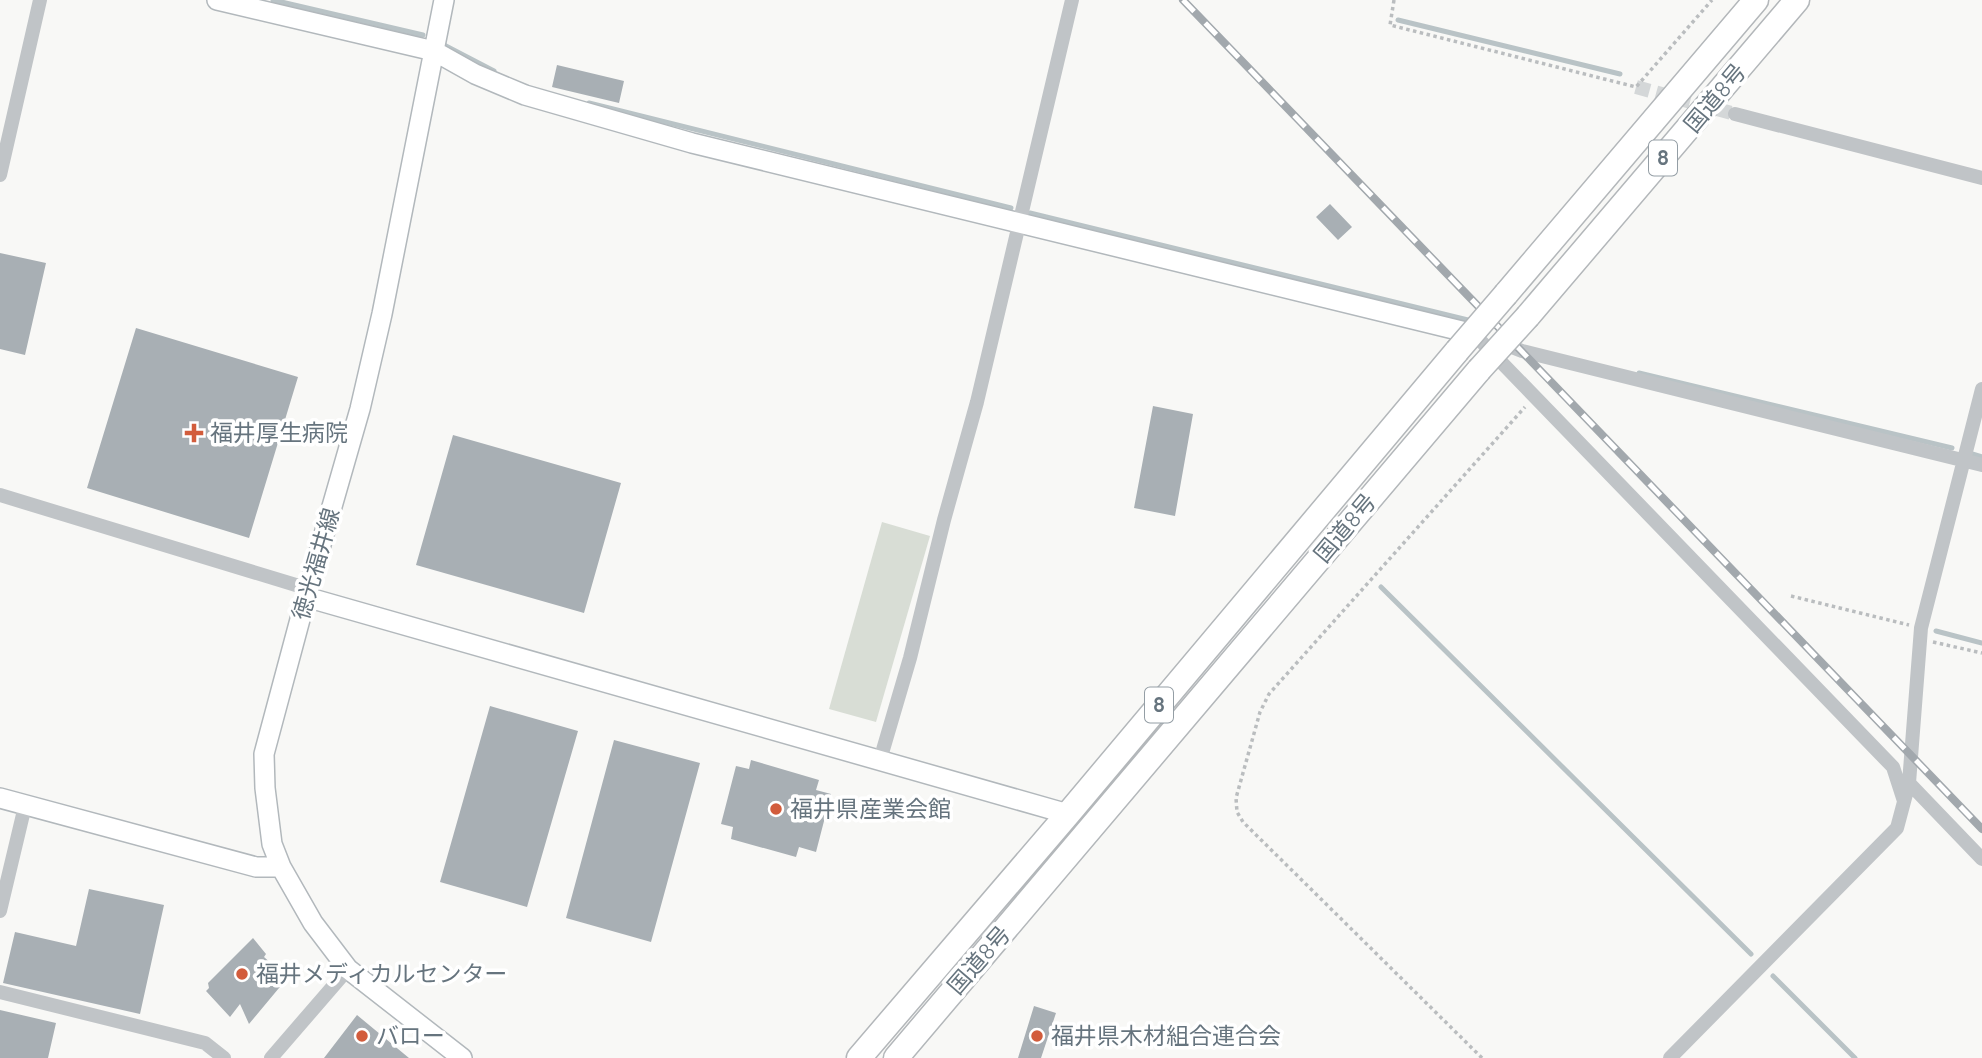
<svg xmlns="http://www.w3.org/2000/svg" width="1982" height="1058" font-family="Quicksand,'Noto Sans JP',sans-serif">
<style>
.green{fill:#d8ddd5}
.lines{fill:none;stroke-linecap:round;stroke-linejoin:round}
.stream{stroke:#b9c3c6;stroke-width:5}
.building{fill:#a8afb4}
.street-tunnel{stroke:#d4d7d8;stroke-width:14;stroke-dasharray:14 7;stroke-linecap:butt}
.secondary-casing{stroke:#b2b8bc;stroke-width:22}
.highway-casing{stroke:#b3b7ba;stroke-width:27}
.path{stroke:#babdbf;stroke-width:3.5;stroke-dasharray:3.5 3.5;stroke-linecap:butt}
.street{stroke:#c0c4c7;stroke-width:14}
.secondary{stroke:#fff;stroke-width:19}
.highway{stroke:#fff;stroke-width:24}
.rail-casing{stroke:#a2a8ad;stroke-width:8}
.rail{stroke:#fff;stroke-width:5;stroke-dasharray:16;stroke-linecap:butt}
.highway-bridge-casing{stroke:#b3b7ba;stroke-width:27;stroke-linecap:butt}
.highway-bridge{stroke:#fff;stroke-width:24}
.poi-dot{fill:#d25c3c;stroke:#fff;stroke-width:2.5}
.labels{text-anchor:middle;stroke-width:7;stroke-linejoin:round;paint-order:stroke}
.shield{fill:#fff;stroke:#949ea5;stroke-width:2}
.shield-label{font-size:21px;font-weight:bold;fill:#66747e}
.street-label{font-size:23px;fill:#66747e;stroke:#fff}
.poi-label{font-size:23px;fill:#66747e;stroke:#fff;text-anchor:start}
</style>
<rect width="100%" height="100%" fill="#f8f8f6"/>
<path class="green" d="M882 522 930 536 876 722 829 709Z"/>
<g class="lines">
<path class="stream" d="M273 0 423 35
M1398 20 1620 74
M444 45 494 71
M589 103 1011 208
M1030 213 1472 321
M1639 373 1952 448
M1973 454 1982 457
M1381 587 1751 954
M1936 631 1982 643
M1773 976 1855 1058"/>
</g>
<path class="building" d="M557 65 624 81 619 103 552 87Z
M1330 204 1352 227 1338 240 1316 217Z
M0 253 46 263 25 355 0 349Z
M136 328 298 377 249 538 87 488Z
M1153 406 1193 414 1175 516 1134 508Z
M453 435 621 483 584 613 416 565Z
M490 706 578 731 527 907 440 882Z
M614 740 700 763 651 942 566 918Z
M751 760 819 780 816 790 831 794 816 852 799 847 796 857 731 839 733 827 721 824 736 766 749 769Z
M89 889 164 905 140 1014 3 983 15 932 76 946Z
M253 938 266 954 264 957 274 966 258 985 284 982 249 1024 240 1004 230 1017 206 991 209 988 208 983Z
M1034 1006 1056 1013 1041 1058H1018Z
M0 1010 56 1023 48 1058H0Z
M357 1015 409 1058H324Z"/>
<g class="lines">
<path class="street-tunnel" d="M1636 87 1735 114"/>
<defs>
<path id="secondary" d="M217 0 434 51 475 74 525 95 692 143 1474 334
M444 0 382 314 360 409 306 597 264 754 265 788 272 844 281 867 313 923 348 969 462 1058
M306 597 1068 814
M0 798 256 867H281"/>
<path id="highway" d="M1506 294 1756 0
M1528 316 1797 0
M859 1058 1068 814 1457 351
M896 1058 1479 370"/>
</defs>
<use href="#secondary" class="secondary-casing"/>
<use href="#highway" class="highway-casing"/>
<path class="path" d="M1394 0 1390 25 1636 87 1712 0
M1791 596 1909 625
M1933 642 1982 653
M1482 1058 1243 822 1237 812 1236 798 1260 712 1269 694 1525 407"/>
<path class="street" d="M1735 114 1982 178
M0 175 40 0
M1474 334 1893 767 1904 801
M1499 342 1522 351 1982 465
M0 495 309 589
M880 760 910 658 944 520 977 402 1072 0
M1909 783 1982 859
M0 911 25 806
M0 992 205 1043 224 1058
M271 1058 348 969
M1670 1058 1897 828 1909 783 1921 628 1982 389"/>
<use href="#secondary" class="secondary"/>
<use href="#highway" class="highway"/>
<defs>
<path id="rail" d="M1183 0 1982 829"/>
</defs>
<use href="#rail" class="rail-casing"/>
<use href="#rail" class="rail"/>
<defs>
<path id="highway-bridge" d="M1457 351 1506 294
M1479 370 1528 316"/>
</defs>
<use href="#highway-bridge" class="highway-bridge-casing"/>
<use href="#highway-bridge" class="highway-bridge"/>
</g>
<g class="poi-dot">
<path d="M190.5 422.5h7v7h7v7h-7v7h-7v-7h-7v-7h7z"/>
<circle cx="776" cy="809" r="7"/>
<circle cx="242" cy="974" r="7"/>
<circle cx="362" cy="1036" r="7"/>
<circle cx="1037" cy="1036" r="7"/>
</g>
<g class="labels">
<g class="shield">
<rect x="1649" y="140.5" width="28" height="35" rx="5"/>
<rect x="1145" y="687.5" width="28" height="35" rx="5"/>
</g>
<g class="shield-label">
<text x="1663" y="165">8</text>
<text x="1159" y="712">8</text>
</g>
<g class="street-label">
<text transform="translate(1715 98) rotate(-50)" y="8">国道8号</text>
<text transform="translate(1345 528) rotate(-50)" y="8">国道8号</text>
<text transform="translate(316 564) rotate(-74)" y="8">徳光福井線</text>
<text transform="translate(979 960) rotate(-49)" y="8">国道8号</text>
</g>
<g class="poi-label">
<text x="210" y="441">福井厚生病院</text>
<text x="790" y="817">福井県産業会館</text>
<text x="256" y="982">福井メディカルセンター</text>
<text x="376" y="1044">バロー</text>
<text x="1051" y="1044">福井県木材組合連合会</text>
</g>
</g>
</svg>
